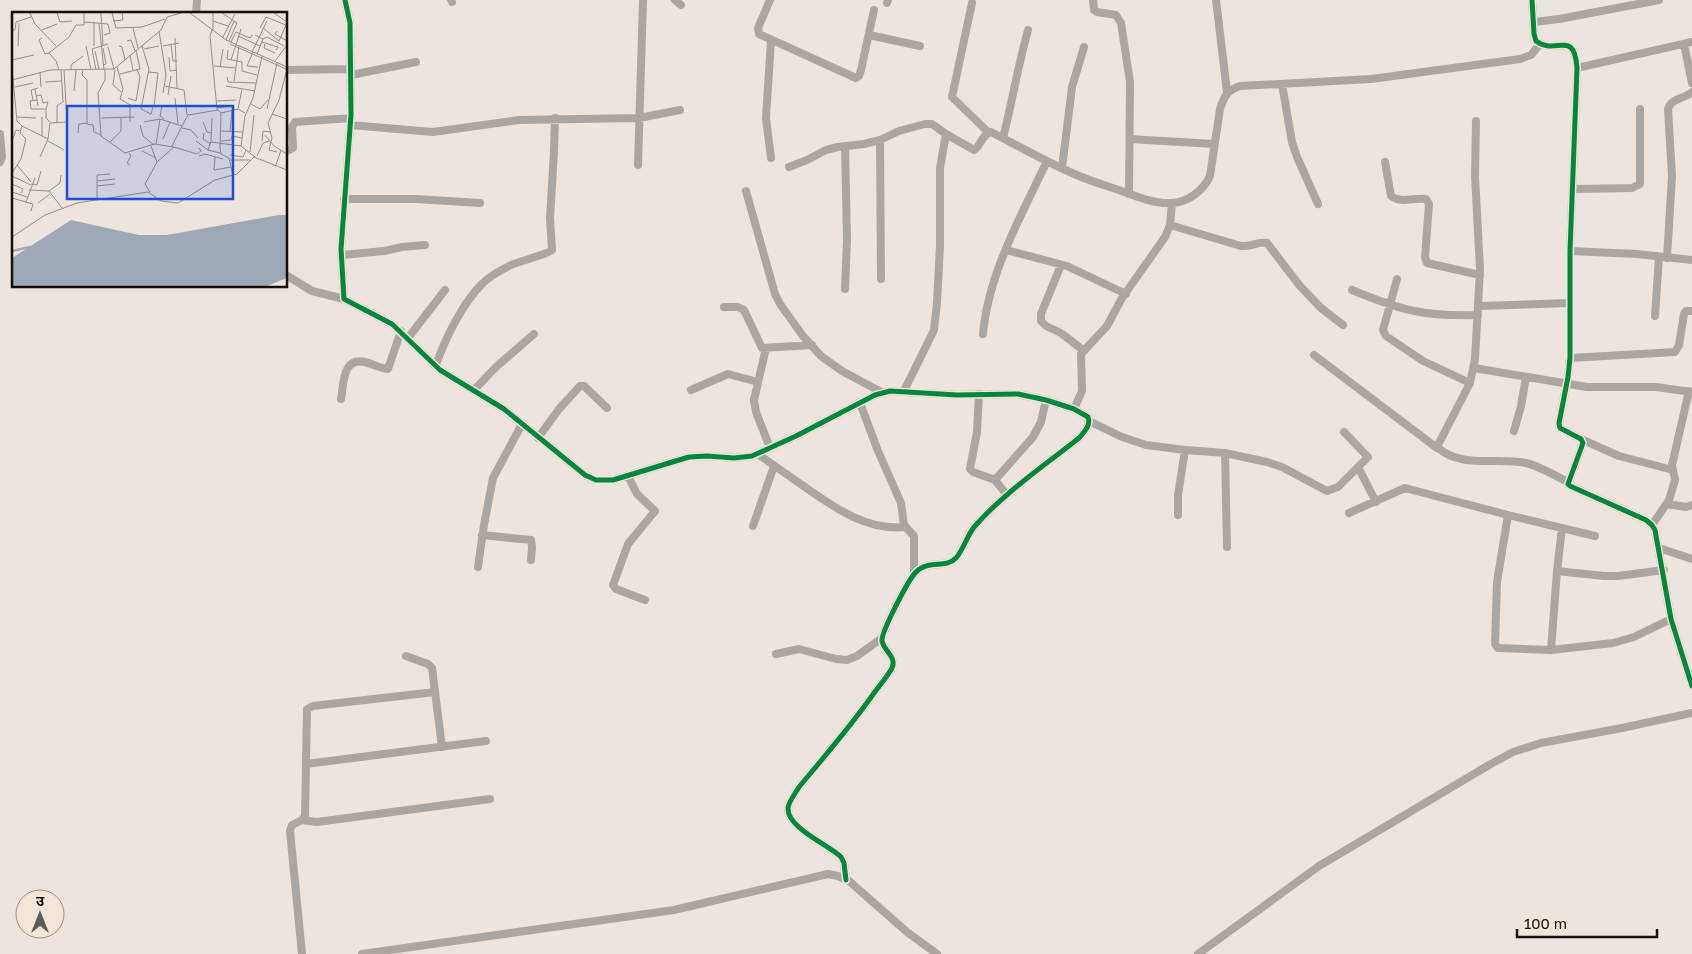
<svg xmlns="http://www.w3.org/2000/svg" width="1692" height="954" font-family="'Golos Text','Noto Sans Devanagari',sans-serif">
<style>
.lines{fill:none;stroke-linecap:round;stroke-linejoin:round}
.street{stroke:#aca6a2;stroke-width:8}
.cycleway-casing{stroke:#f3e6d7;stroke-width:8}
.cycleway{stroke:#00873e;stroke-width:5}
.inset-river{fill:none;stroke:#9fa8b7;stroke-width:2.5}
.inset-road{fill:none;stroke:#968f89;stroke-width:1}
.view{fill:#1d4ed8;fill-opacity:0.15;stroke:#1d4ed8;stroke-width:2.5}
.inset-edge{fill:none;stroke:#130f0a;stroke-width:2.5}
</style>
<rect width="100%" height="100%" fill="#ede5dd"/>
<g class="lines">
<path class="street" d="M345 0 350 23 351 115 341 249 344 299 392 324 440 370 504 409 585 475 596 480H613L689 457 707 456 734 458 752 456 796 436 875 395 890 391 957 395 1018 394 1046 400 1074 409 1088 417C1091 426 1084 432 1079 438 1044 466 1005 492 975 526 967 535 964 549 956 558 946 569 927 559 915 573 908 581 881 632 882 641 884 651 897 657 892 668 887 677 880 685 874 693 851 726 825 756 799 787 795 794 789 801 788 808 787 828 829 845 841 857L844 863 846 880
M451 0 452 2
M675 0 681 5
M770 0 758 28 759 34 856 78 859 76 861 70 874 10
M1093 0 1094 10 1097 12 1116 15 1121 23 1130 82 1129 194
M1216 0 1227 92
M1532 0 1534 34 1536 41C1556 56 1574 28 1577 68L1570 251V358L1568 377 1559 423 1560 428 1581 439 1583 443 1568 484 1570 486 1646 520 1652 525 1655 530 1671 619 1692 686
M887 3 888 0
M972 3 952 97 988 132
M196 14 197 0
M1534 22 1559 19 1659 0
M869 35 920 46
M1684 44 1692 83
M1577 68 1692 42
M286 70 351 69
M351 75 416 62
M1282 84 1292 142 1297 157 1318 204
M1476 121 1475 176 1480 269 1475 359 1470 383 1437 447C1461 469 1497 457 1526 463 1539 466 1556 476 1568 482
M350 125 433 132 519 120 639 118 680 110
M0 134 2 157 0 162
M946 134 974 150C981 146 982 134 991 132 1018 146 1045 161 1072 173 1087 180 1104 185 1119 190 1135 196 1154 204 1171 203 1187 203 1203 191 1210 176L1220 109C1224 96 1228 90 1240 86L1371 79 1520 59 1531 55 1540 44
M1003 138C1012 102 1018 66 1028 30
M1130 139 1214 144
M880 140 881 279
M845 146 847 240 845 289
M286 151 293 148 292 127 295 122 351 118
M771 158 766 118 771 40
M1385 162 1391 196C1401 204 1414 197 1426 199L1429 204 1425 257 1427 263 1480 275
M638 165 643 0
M789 167 807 160 826 150 838 147 864 144 880 140 899 131 925 124H932L946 134 940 168V246L937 303 934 330 904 391
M1062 168 1072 87 1084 47
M1573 189 1632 188 1640 184V109
M746 191 775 294 780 304 803 336 821 356 842 371 883 393
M344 199H416L480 203
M1170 225 1241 246C1251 247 1258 241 1267 243L1300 286 1321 308 1343 325
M1006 250 1067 266 1126 294
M1570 251 1637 254 1692 260
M342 255 384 251 402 247 425 245
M1667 258 1672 176 1668 109C1671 98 1684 99 1692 92
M1061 265 1041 314V321L1046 326 1061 333 1083 350
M286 275 312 291 344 299
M1397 279 1383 330 1386 336 1423 361 1470 383
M1352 290C1400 310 1425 317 1478 315
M1478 306 1570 303
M724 307H738L744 310 762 348 812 345
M1655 316 1659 257
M983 334C988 274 1022 214 1047 161
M408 338 445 290
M766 348 754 400 756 412 770 448
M1314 355 1437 448
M1570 358 1675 352 1679 345 1684 314 1686 311H1692
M436 365C445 339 463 302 483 283 490 276 501 270 509 266 519 261 546 255 552 250L550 218 554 152 555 118
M1474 368 1587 387H1656L1692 392
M474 390 496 367 534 334
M691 390 728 374 758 382
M979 394 977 432 970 469 973 472 995 480 1007 495
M341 399C344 384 342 357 365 362 373 364 380 368 388 369L401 331
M860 403 878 451 901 503 904 525 914 536V574
M1074 409 1082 391 1081 354 1107 326 1122 298 1165 237 1170 225 1172 203
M1089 421 1122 437 1146 445 1185 450 1225 453 1267 462 1282 467 1327 491 1338 487 1368 457 1344 432
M1514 431 1521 406 1526 377
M538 438 559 409 580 386H584L607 408
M1583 440 1619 456 1673 470
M1225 453 1227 547
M758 454C773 465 789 476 805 487 835 508 867 531 906 527
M1358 467 1376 502
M628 476 637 494 655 511 628 544 613 585 616 589 645 600
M995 480 1033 437 1041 422 1046 400
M1667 504 1686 507 1692 505
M1349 513 1405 488 1508 515 1595 536
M1178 515V495L1185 450
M1508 515 1497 582 1495 644 1498 648 1551 650 1613 643 1634 637 1671 619
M1652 525 1669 500 1675 480 1672 465 1689 391
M753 526 774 466
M482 535 531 540 532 547 531 560
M1659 548 1692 559
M478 567 484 525 493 478 522 424
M1557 571 1604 576H1618L1664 570
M1551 650 1557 571 1562 528
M776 654 799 649 836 659 847 660 857 656 882 638
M406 656 428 664 432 668 442 747
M306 764 486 741
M302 820 317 822 490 799
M302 954 290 831 292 825 302 820 305 816 307 709 313 706 435 692
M362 954 674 910 828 874 838 876 849 881 907 932 937 954
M1198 954 1319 866 1489 765 1513 752 1541 743 1622 728 1692 713"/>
<defs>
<path id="cycleway" d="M345 0 350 23 351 115 341 249 344 299 392 324 440 370 504 409 585 475 596 480H613L689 457 707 456 734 458 752 456 796 436 875 395 890 391 957 395 1018 394 1046 400 1074 409 1088 417C1091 426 1084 432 1079 438 1044 466 1005 492 975 526 967 535 964 549 956 558 946 569 927 559 915 573 908 581 881 632 882 641 884 651 897 657 892 668 887 677 880 685 874 693 851 726 825 756 799 787 795 794 789 801 788 808 787 828 829 845 841 857L844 863 846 880
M1532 0 1534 34 1536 41C1556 56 1574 28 1577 68L1570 251V358L1568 377 1559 423 1560 428 1581 439 1583 443 1568 484 1570 486 1646 520 1652 525 1655 530 1671 619 1692 686"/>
</defs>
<use href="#cycleway" class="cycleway-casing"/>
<use href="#cycleway" class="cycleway"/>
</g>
<g transform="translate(12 12)">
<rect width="275" height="275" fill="#ede5dd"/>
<path d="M267 203H275V266L255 274H0V246L59 208 127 223H155Z" fill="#9fa8b7"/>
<path class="inset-river" d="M0 239 18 235"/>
<path class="inset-road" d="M18 1 23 12 44 34M45 1 48 10 60 9M89 1 91 34M100 1 104 16 130 15 153 7M178 1 214 28 275 55M201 1V19M210 1 225 11 217 29M262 1 275 10M101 9 111 8 110 1M201 9 216 14M72 10 96 12 98 21 92 23M87 11 92 58M121 16 126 36M248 16 254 5 274 13 267 29 251 16M0 18H3L4 10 19 5M30 18 45 12M200 18 198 24 205 97 209 101 208 136 209 142 217 146 221 164M147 19 154 63 151 81M265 19 263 22 275 29M243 23 251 27 245 42M226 24 248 34M211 25 223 2M30 26 27 28 33 42 37 41 44 49 47 58M163 26 165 76M251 27 255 25 272 34M214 28 222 9M115 29 119 28 123 39M219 30 224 20 238 26 240 23M250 30 266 35 264 38M159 32 161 49H165M218 32 274 57M253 32 252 36 263 41M6 34 7 11M74 34 79 58M82 34V10M107 34 110 35 113 48M130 34 137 57 129 97 139 102 141 95M151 34 167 31M96 35 102 57M132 37 147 34M216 38 215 47 230 50V59L245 63M83 39 87 57M240 40 255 9M241 40 235 54 246 55M37 41 57 25 64 13H72V1M118 43 121 58M157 45 158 59 165 58M0 48 22 43M219 48 229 17M263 49 275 33M91 53 94 52 91 36M202 54 223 56M105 55 111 77 108 87 122 95M208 55 211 37M0 56 5 109 10 114 8 121 14 127 9 147 0 161M49 58 51 89M59 58V53L71 44M71 58 70 63 75 68V112L81 113 82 120 89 123M84 58 80 37 96 32M93 58V68L86 81 89 124 113 141 142 132 162 135 145 150 133 172 138 180M103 58 101 73 109 80M28 60 29 75M137 60 146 61 142 94M108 62 128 57 124 38M215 65 216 70 244 71M0 68 38 58 102 57 149 18 155 5 169 1M222 69 227 34M33 70 49 69M153 74 172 78 175 103M214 74 243 79M3 75 21 71M23 77 26 94M62 79 64 58M156 83 159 64M24 84 29 83 31 91 36 90 34 97M116 86 124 89 128 65 125 57M163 86 166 112M21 88 19 78 26 76M25 88 18 89 19 97H34V106L38 110M205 89 224 88M239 92 248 97 256 88M150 94 148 104 152 107M205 96 220 94 222 98M226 97 230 77M255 97 265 51M209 101 226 97 233 101M260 102 275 107M5 105 24 106M30 105V124M89 106 122 105M200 106 199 129 196 138 208 141M148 107 170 114 176 103 206 98M118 110V92M132 110 148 107 144 132M191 110 195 120 200 121M45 111V94L52 89M128 113 131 124 142 133M10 114 36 127 28 145M170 116 179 118 186 126M209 119 231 120M218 119 220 98M66 121 67 112 75 111M192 121 191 127 199 132M253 123 262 134 275 142M36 127 38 111 55 110 52 58M151 127 158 110M0 129 4 118 8 119M36 129 52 138M184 129 196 138M209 129 219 128 220 124 230 126M250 129 251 119 259 120M98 130 109 119V106M199 130 229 134M139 134 145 150M160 134 170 114M162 135 185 142 189 139 187 136M130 139 144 146M238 140 242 103M265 140 257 138 260 126 256 111 267 88 275 57M117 141 119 144 115 151 118 153M218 143 231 145 234 138M187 144 193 142 211 147M245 144 251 131 257 129M203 145 202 158 219 155M243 145 229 134 233 104 241 86 250 44M217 148H238M5 153 19 170M264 153 269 138M0 164 19 173M85 169 103 167M0 172 11 177 9 181M19 172 25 173 29 159M85 174 103 172M17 178 37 179 50 196M37 179 48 171 49 163M0 180 15 185M0 186 14 190 23 166M85 188V163L98 162M13 190 21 192 19 199M26 191 38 182M0 225 33 203 65 191 136 180 149 189 166 191 203 168 225 162 242 145 275 158"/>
<path class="view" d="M55 94H221V187H55Z"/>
<rect width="275" height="275" class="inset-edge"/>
</g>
<g transform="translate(40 914)"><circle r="24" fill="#f3e6d7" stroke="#999085"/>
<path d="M0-4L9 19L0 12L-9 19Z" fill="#5f5a54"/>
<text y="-8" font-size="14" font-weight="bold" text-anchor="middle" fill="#130f0a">उ</text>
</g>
<path d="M1517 929v8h140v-8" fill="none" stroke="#130f0a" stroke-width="2.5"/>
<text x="1524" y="929" font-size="15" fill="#130f0a" stroke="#f3e6d7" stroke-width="4" paint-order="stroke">100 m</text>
</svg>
